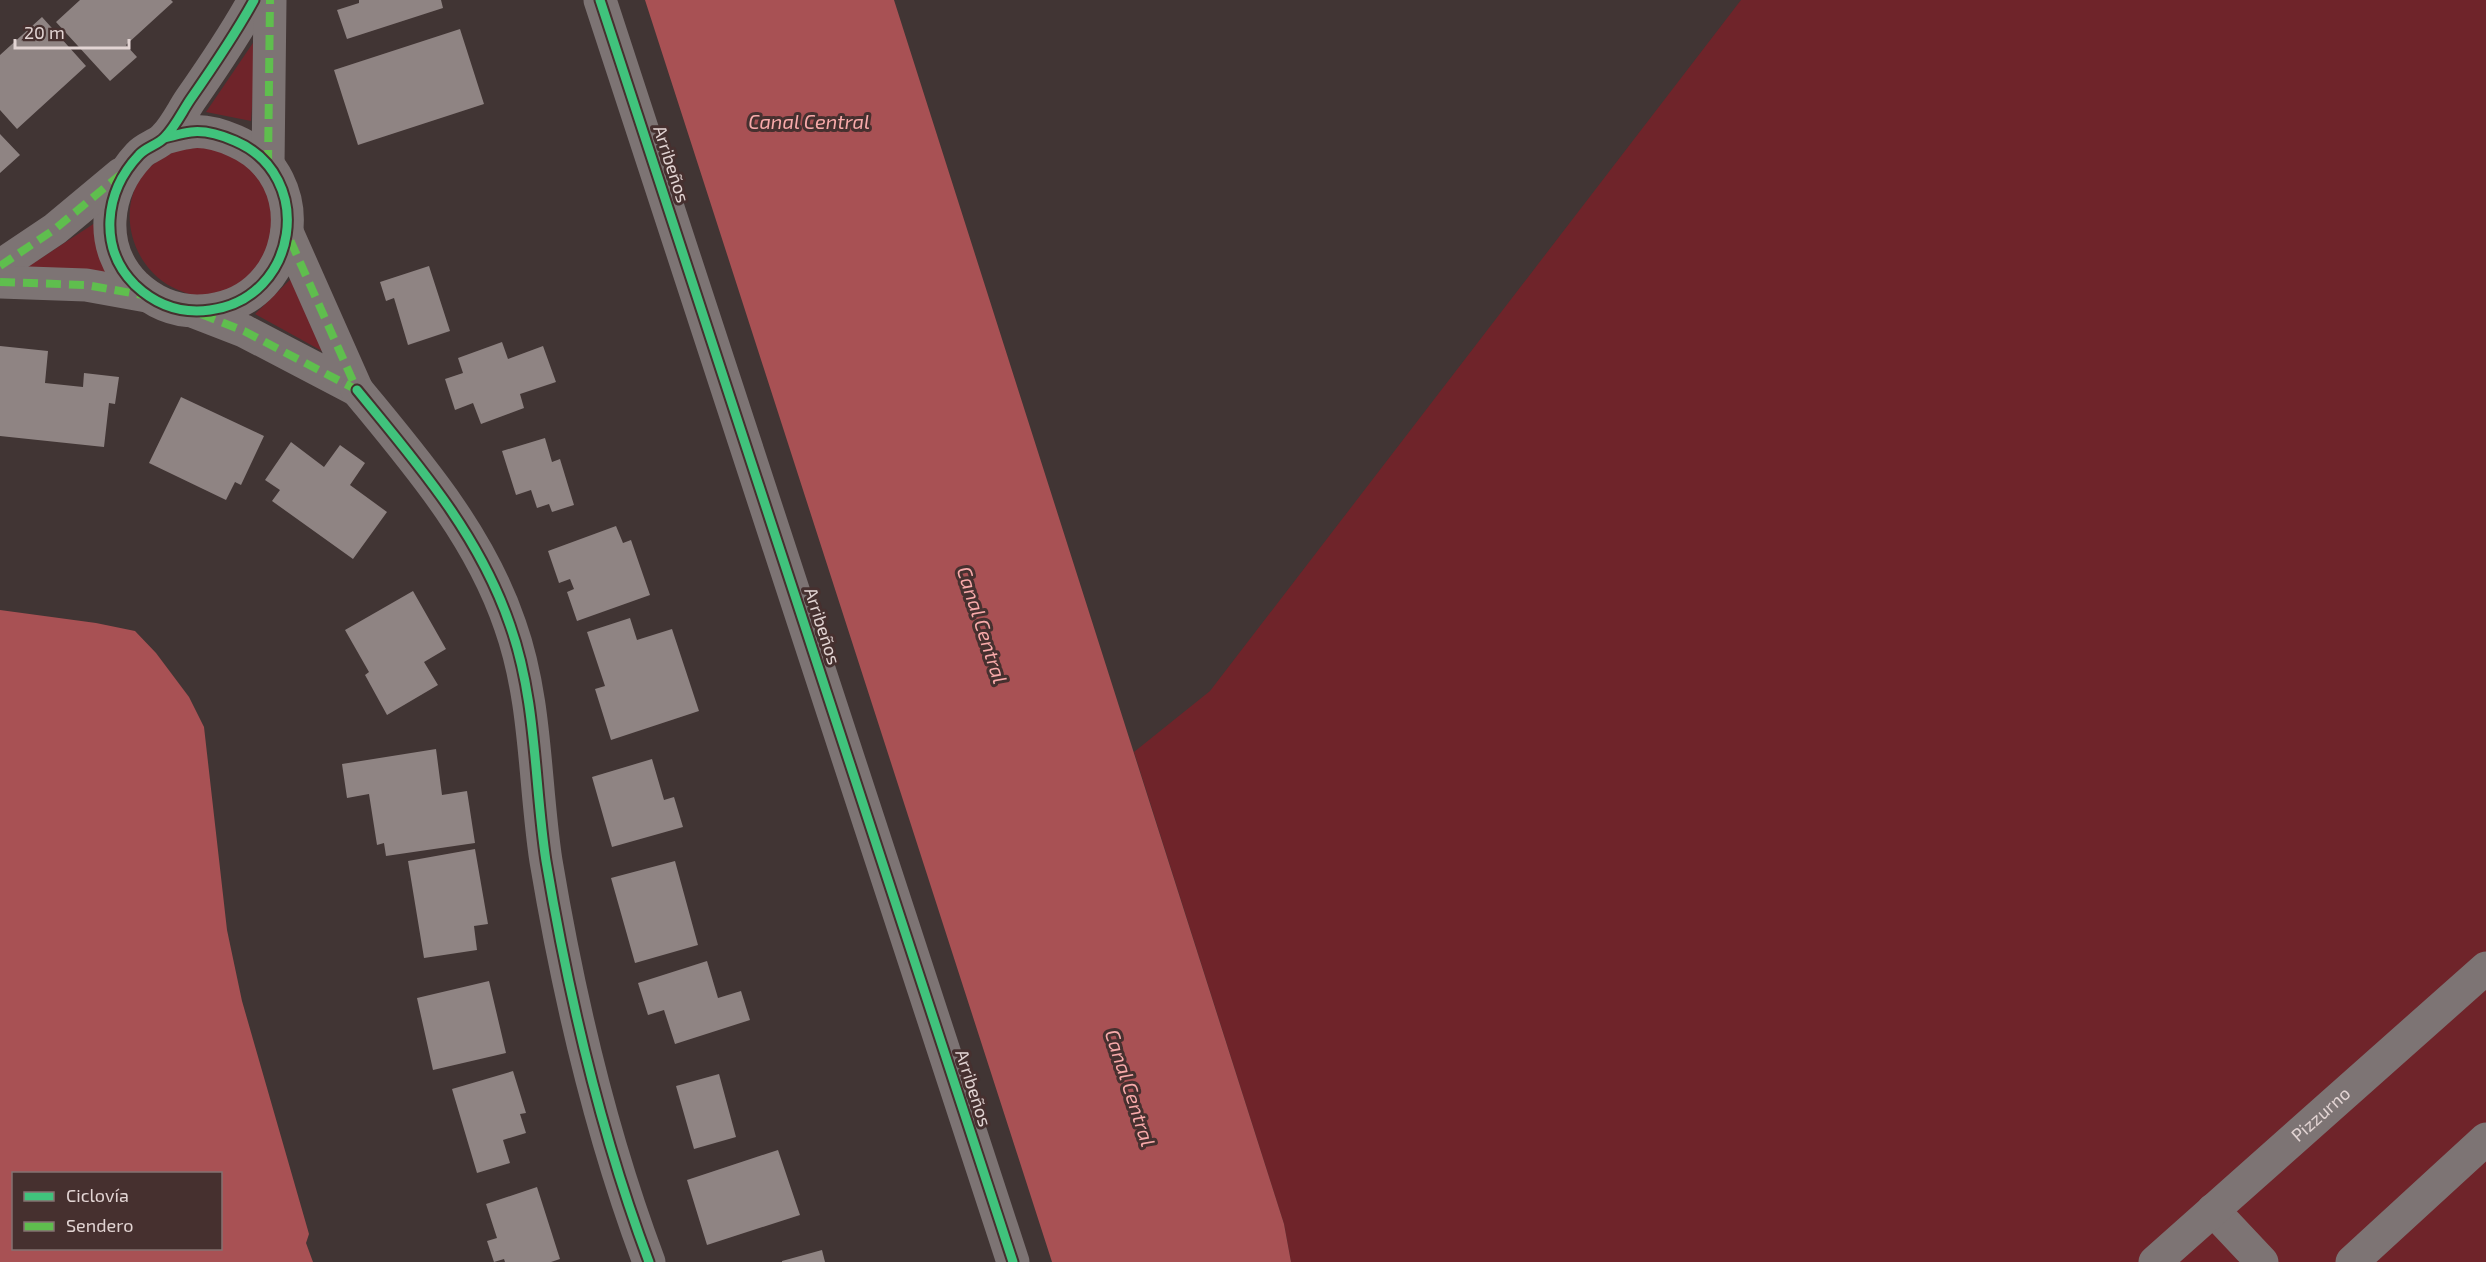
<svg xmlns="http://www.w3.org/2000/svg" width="2486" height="1262" font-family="'Exo 2',sans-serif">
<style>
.green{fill:#6f242a}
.water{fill:#a85154;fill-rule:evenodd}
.building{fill:#8f8483}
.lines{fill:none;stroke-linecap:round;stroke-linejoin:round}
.street{stroke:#7d7474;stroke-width:33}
.quiet{stroke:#5fbe4e;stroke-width:8;stroke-dasharray:15 8;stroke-linecap:butt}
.cycleway-casing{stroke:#46302f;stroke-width:13}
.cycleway{stroke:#40c37c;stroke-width:9}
.labels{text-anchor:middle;stroke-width:6;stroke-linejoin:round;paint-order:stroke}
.street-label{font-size:18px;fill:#e2d4d3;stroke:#46302f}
.water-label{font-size:20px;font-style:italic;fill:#f8aaaa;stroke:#46302f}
</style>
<rect width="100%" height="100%" fill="#413534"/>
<path class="green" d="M1741 0H2486V1262H1291L1284 1224 1134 752 1210 691Z
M257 37 251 121 206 112Z
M194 144 245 154 282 219 251 281C237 286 221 294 207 296 196 298 182 292 172 287 130 266 113 202 150 167 164 155 177 150 194 144Z
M101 219 116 274 26 268Z
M297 273 331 356 255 314Z"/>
<path class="water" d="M645 0H894L1284 1224 1291 1262H1052Z
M0 610 96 623 135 631 156 653 189 697 204 727 227 930 242 1001 309 1234 306 1243 313 1262H0ZM14 1174H220V1248H14Z"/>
<path class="building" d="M80 0H171L173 2 126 45 137 57 110 81 56 22Z
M359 0H441L443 8 347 39 337 10 359 3Z
M42 17 86 66 17 129 0 110V55Z
M460 29 484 104 358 145 334 70Z
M0 134 20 155 0 173Z
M429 266 450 331 408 345 394 298 386 301 380 282Z
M502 342 508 359 543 346 556 382 520 394 524 408 481 424 473 403 455 410 445 379 463 373 458 358Z
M0 346 48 351 45 383 83 387 84 373 119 377 115 404 109 403 104 447 0 436Z
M181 397 264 436 241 485 235 482 226 500 149 463Z
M545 438 552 462 560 459 574 505 552 512 549 504 537 508 531 490 516 495 502 451Z
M291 442 324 467 340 445 365 463 350 485 387 512 353 559 272 501 280 490 265 480Z
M616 526 623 543 631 540 650 595 577 621 567 592 574 589 570 579 559 583 548 551Z
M413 591 446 649 424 662 438 685 387 715 365 675 369 672 345 630Z
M630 618 637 640 672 629 699 711 611 740 595 689 605 686 587 632Z
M436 749 442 795 467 791 475 843 386 856 384 843 377 845 369 794 347 798 342 764Z
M652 759 664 800 674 797 683 827 612 847 592 777Z
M475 849 488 924 474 926 477 950 424 958 408 861Z
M675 861 698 945 635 963 611 878Z
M707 961 718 998 741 991 750 1020 675 1044 664 1010 648 1015 638 983Z
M489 981 506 1053 433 1070 417 998Z
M513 1071 526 1113 520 1114 526 1133 503 1140 510 1163 477 1173 452 1089Z
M719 1074 736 1137 694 1149 676 1086Z
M778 1150 800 1215 707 1245 687 1180Z
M537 1187 560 1259 551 1262H505L504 1259 494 1262 487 1241 497 1238 486 1204Z
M822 1250 825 1262H782V1261Z"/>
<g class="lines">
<g class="street">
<path d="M600 0 1013 1262"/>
<path d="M164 138C173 136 182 133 191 132 206 130 221 135 235 141 317 176 298 299 210 310 181 314 156 305 135 285 98 248 104 192 139 155 146 147 158 145 165 137 175 127 182 112 190 100 213 67 235 35 254 0"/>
<path d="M268 165 270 0"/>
<path d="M0 266 55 229 121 174"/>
<path d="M0 282 86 285 147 296"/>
<path d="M195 312 244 331 357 390 287 232"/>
<path d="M357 390C417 463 479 534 510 625 537 701 534 783 546 861 569 998 600 1132 649 1262"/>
<path d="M2213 1210 2262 1262"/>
<path id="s1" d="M2155 1262 2486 968"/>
<path d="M2352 1262 2486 1139"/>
</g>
<path class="quiet" d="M268 165 270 0
M0 266 55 229 120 175
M0 282 86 285 143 295
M201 314 244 331 357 390 287 233"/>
<defs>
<path id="cycleway" d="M600 0 1013 1262
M164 138C173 136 182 133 191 132 206 130 221 135 235 141 317 176 298 299 210 310 181 314 156 305 135 285 98 248 104 192 139 155 146 147 158 145 165 137 175 127 182 112 190 100 213 67 235 35 254 0
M357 390C417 463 479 534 510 625 537 701 534 783 546 861 569 998 600 1132 649 1262"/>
</defs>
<use href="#cycleway" class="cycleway-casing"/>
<use href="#cycleway" class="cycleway"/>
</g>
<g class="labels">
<g class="street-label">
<text transform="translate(671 164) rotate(72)" y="6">Arribeños</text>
<text transform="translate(822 626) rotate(72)" y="6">Arribeños</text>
<text transform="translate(973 1088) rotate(72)" y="6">Arribeños</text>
<text dy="6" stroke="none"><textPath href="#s1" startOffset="222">Pizzurno</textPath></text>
</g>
<g class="water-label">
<text x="809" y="129">Canal Central</text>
<text transform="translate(982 625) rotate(72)" y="7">Canal Central</text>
<text transform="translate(1130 1088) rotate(72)" y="7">Canal Central</text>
</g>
</g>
<rect x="12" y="1172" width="210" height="78" fill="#46302f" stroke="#847271" stroke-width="1.5"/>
<rect x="24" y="1192" width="30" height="9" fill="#40c37c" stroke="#847271" stroke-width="1.5"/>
<text x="66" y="1202" font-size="18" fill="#e2d4d3">Ciclovía</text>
<rect x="24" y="1222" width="30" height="9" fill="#5fbe4e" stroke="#847271" stroke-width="1.5"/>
<text x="66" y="1232" font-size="18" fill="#e2d4d3">Sendero</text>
<path d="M15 39v9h114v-9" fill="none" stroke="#e2d4d3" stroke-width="3"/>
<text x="24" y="39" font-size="18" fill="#e2d4d3" stroke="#46302f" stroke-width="4.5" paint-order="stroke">20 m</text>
</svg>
